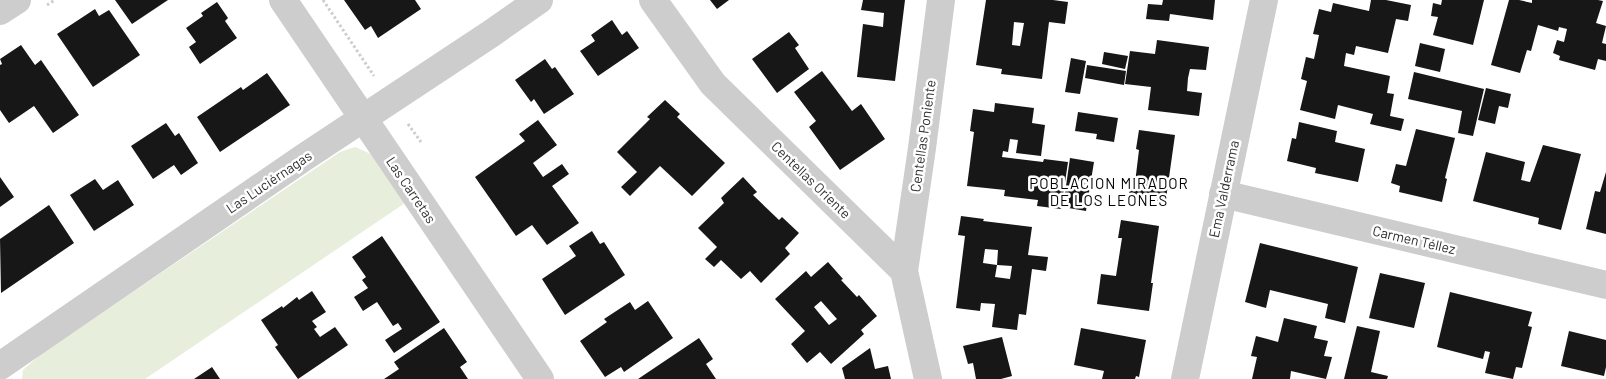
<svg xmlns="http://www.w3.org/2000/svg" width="1606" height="379" font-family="Barlow,sans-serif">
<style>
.green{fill:#e8eedc}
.building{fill:#171717;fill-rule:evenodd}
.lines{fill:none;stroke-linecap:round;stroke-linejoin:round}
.path{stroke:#cdcdcd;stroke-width:3;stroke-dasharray:2.5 2.5;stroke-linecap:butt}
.street{stroke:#cdcdcd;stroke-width:28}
.labels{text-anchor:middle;stroke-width:5;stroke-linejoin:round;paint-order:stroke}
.street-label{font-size:14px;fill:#303030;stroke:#fff}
.neighbourhood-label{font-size:15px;letter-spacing:1px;fill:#000;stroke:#fff}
</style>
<rect width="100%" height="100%" fill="#fff"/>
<path class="green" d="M355 147 373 155 408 201 145 379H22L23 370 41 354 340 152Z"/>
<path class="building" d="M115 0H168L132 24Z
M344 0H415L421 9 378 38 371 26 365 30Z
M710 0H729L717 9Z
M863 0H905L895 81 857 77 863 24 883 27 884 13 861 10Z
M986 0H1053L1068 2 1065 24 1049 22 1042 79 1001 74 1002 69 976 65ZM1014 22 1024 23 1020 46 1012 45Z
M1163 0H1215L1213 20 1170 14 1169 21 1146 19 1148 4 1162 5Z
M1371 0H1386L1411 5 1408 21 1396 19 1388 53 1356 46 1354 55 1346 53 1344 66 1390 76 1387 93 1394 94 1390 116 1404 119 1401 131 1370 124 1373 114 1338 105 1335 119 1300 110 1307 81 1301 79 1306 57 1314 59 1319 35 1313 34 1319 9 1331 12 1333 3 1369 11Z
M1442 0H1484L1473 45 1433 35 1438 17 1431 16 1433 3 1441 5Z
M1509 0H1519L1532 3V0H1598L1603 1 1596 23 1606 26 1602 43 1606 44V61L1598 59 1595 70 1559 60 1560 56 1553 53 1557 40 1564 42 1567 29 1559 27 1558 31 1538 25 1531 51 1527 50 1520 73 1491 65Z
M217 2 228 18 225 21 237 38 200 64 189 47 196 42 186 28 203 16 201 13Z
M95 9 99 16 109 10 140 55 93 87 57 34Z
M612 20 622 35 627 31 639 48 598 76 580 51 595 41 591 35Z
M789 32 799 45 795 48 809 69 777 93 752 59Z
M1157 40 1209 47 1206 70 1190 69 1188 78 1187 91 1202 93 1199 116 1148 110 1151 87 1125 84 1130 51 1155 54Z
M1420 43 1445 49 1440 72 1415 66Z
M21 45 35 65 41 60 79 115 53 133 34 106 9 123 0 110V65L2 64 0 59Z
M1104 52 1128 56 1125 69 1102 64Z
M1071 58 1086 61 1080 94 1065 92Z
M545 59 552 69 555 67 574 94 544 114 534 99 531 102 515 80Z
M1087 65 1126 71 1124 85 1085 78Z
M822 71 852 111 861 104 885 139 840 170 809 127 816 121 794 92Z
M1414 72 1484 89 1473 136 1458 133 1462 111 1408 99Z
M267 73 290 105 220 152 197 117 241 87 243 90Z
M1486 88 1511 94 1508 108 1499 106 1495 124 1478 120Z
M665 100 680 114 677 117 725 163 692 196 660 166 630 196 621 187 637 172 617 152 650 119 647 117Z
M995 103 1034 108 1032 123 1045 125 1041 156 1016 153 1018 140 1010 139 1008 152 1003 151 1002 157 1043 162 1044 159 1068 162 1061 209 1037 206 1038 200 1004 196 1005 190 967 186 974 132 970 131 973 109 994 112Z
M1078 112 1118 118 1114 142 1096 139 1097 134 1075 131Z
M538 120 557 145 533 163 543 177 562 164 569 174 552 186 579 223 547 245 532 225 516 236 475 177 525 141 519 134Z
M1299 122 1337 131 1335 142 1365 149 1358 182 1315 173 1316 168 1287 161 1292 138 1296 139Z
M166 123 175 136 179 133 198 163 181 175 174 165 153 179 131 146Z
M1416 129 1455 138 1445 178 1447 179 1442 202 1399 192 1400 186 1391 183 1396 164 1406 166Z
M1139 130 1175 135 1165 206 1128 201 1131 182 1135 183 1139 150 1136 149Z
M1543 145 1581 154 1561 230 1538 224 1539 218 1473 201 1486 152 1525 162 1521 180 1530 182Z
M1070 158 1094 162 1086 211 1063 207Z
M1606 172V234L1586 229 1595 191 1600 192Z
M0 177 14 197 0 207Z
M743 177 757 192 753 195 779 220 782 217 799 233 785 248 790 254 761 283 750 271 741 279 721 260 714 267 705 259 717 247 698 228 724 203 721 198Z
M95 179 103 190 118 180 134 205 94 231 70 195Z
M49 205 74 243 1 293 0 239Z
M961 216 984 219 983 221 1032 227 1028 255 1048 257 1046 271 1032 269 1026 315 1019 314 1017 330 992 327 995 304 981 303 980 311 956 308 965 236 958 235ZM985 249 998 250 997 265 1012 266 1010 279 995 277 997 265 983 263Z
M1121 220 1159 226 1151 283H1153L1149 311 1097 304 1101 274 1116 276 1122 238H1118Z
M592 231 600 244 604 242 625 275 565 315 542 279 576 256 569 246Z
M382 236 440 322 394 353 385 340 402 329 398 323 393 326 377 302 363 311 354 297 368 288 362 280 366 277 352 257Z
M1260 243 1358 267 1345 323 1325 318 1328 304 1270 290 1266 308 1245 302Z
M828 262 843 279 841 280 857 297 859 295 877 316 861 330 864 334 831 364 820 352 807 363 791 344 805 331 775 299 806 271 811 277ZM821 301 837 319 829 325 814 307Z
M1380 273 1425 283 1414 328 1369 318Z
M312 291 326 312 312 321 317 327 314 329 320 337 335 327 348 345 298 379 275 347 278 345 261 320 282 306 283 308 297 297 299 300Z
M1450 292 1532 312 1528 326 1532 327 1522 368 1516 367 1513 379 1485 373 1490 352 1485 351 1483 359 1437 347Z
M648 301 673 338 624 372 621 367 605 377 580 341 607 322 604 319 630 302 635 310Z
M1284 318 1317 326 1314 338 1328 341 1324 356 1332 357 1326 379 1291 371 1290 379H1252L1257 357 1251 356 1256 336 1278 342Z
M1357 326 1380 331 1371 372 1388 376 1387 379H1344Z
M444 328 467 362 460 367 468 379H384L399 369 394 362Z
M1081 328 1146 340 1139 377 1136 376 1135 379H1102L1104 371 1074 365Z
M1569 331 1606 340V367L1604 376 1561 366Z
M1002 337 1012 376 1001 379H976L973 363 968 364 963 346Z
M699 338 713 359 706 364 716 379H638Z
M870 348 875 369 888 366 891 379H845L842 368Z
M212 367 220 379H194Z"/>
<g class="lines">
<path class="path" d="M323 0 374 76
M47 5 55 0
M408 124 421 142"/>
<path class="street" d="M283 0 540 379
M653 0 713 84 904 271 928 379
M0 11 17 0
M1223 194 1606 285
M904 271 922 148 941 0
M0 366 303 158 492 33 539 0
M1185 379 1264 0"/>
</g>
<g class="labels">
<g class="street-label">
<text transform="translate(923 136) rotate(-82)" y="5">Centellas Poniente</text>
<text transform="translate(811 180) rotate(44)" y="5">Centellas Oriente</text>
<text transform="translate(269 182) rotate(-34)" y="5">Las Luciérnagas</text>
<text transform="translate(1224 189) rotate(-78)" y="5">Ema Valderrama</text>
<text transform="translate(411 190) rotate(56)" y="5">Las Carretas</text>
<text transform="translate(1414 240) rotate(13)" y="5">Carmen Téllez</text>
</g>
<g class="neighbourhood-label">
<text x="1109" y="189">POBLACION MIRADOR<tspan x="1109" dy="17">DE LOS LEONES</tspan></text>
</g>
</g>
</svg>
